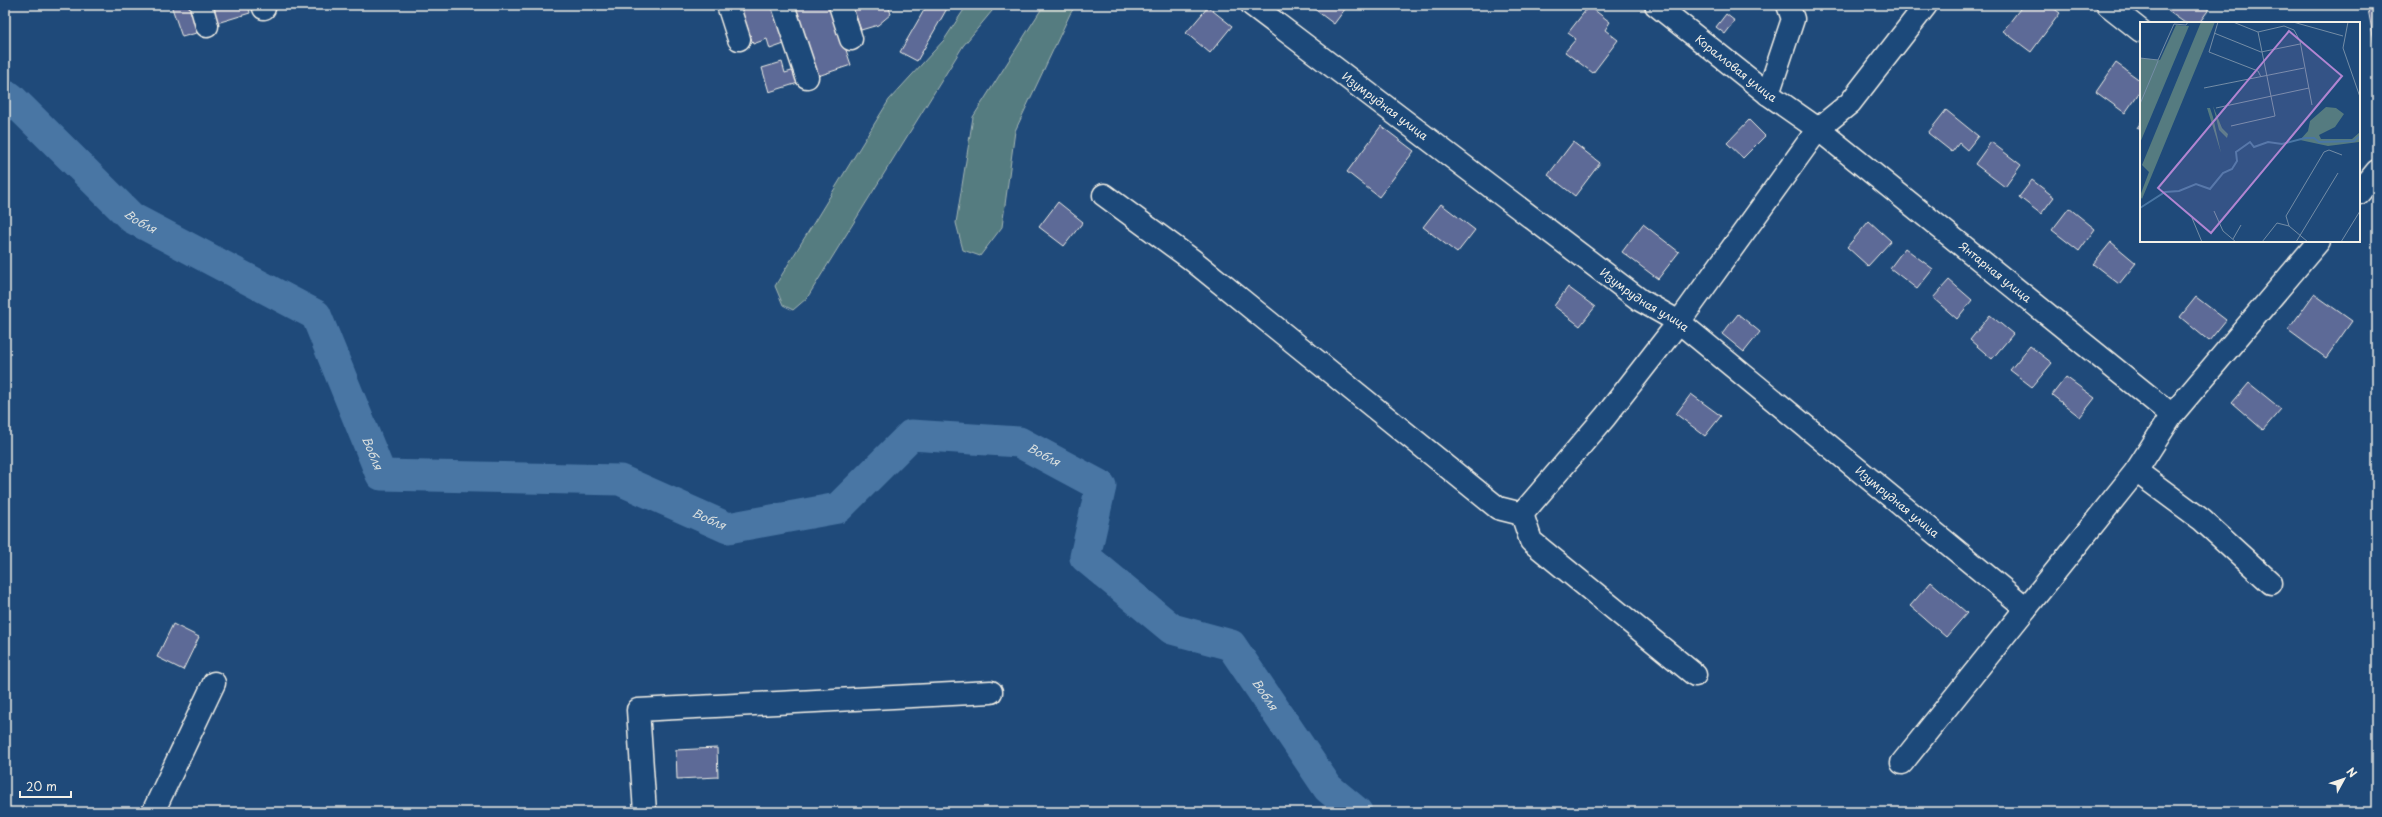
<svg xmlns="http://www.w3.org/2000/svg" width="2382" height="817" font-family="'Playpen Sans',sans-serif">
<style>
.green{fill:#557b80;stroke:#a4b6b4}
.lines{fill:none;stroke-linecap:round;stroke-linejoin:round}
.river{stroke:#4976a4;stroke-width:31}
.building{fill:#5d6b97;stroke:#f4f1e8}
.minor-casing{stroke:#f4f1e8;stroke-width:25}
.minor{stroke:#1f4a7a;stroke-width:22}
.labels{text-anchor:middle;stroke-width:3;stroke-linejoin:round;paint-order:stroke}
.street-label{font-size:11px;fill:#f4f1e8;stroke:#1f4a7a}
.water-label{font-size:12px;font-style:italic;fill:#dadfde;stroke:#1f4a7a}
.inset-river{fill:none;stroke:#4976a4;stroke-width:2}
.inset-road{fill:none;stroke:#748da6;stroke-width:1}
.view{fill:#b185d1;fill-opacity:0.15;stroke:#b185d1;stroke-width:2}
.inset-edge{fill:none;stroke:#f4f1e8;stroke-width:2}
</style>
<rect width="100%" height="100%" fill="#1f4a7a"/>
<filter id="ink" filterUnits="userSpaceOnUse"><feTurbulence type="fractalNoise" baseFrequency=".025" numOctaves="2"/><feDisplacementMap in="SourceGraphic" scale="8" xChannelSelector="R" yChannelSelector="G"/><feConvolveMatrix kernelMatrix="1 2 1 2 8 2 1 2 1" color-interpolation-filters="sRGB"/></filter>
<g filter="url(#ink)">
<path class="green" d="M967 5H997L963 46 807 298 793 310 783 305 775 286 889 100 944 40Z
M1044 5H1076L1070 14 1015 131 1002 227 980 256 963 250 956 223 973 117Z"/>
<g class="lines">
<path class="river" id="s1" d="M5 96 10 97 132 218 316 315 381 475 620 480 728 528 838 508 911 435 1019 442 1101 486 1085 557 1172 629 1231 645 1328 788 1357 812"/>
</g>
<path class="building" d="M171 5H192L200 32 182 37Z
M212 5H248L250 13 217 23Z
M740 5H775L787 43 770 49 767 39 753 44Z
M791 5H831L851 65 815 77Z
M852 5H888L891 14 878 25 861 30Z
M927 5H949L917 61 900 52Z
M1309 5H1348L1334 24Z
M2023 5H2049L2060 13 2031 52 2003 31Z
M2173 5H2205L2210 8 2199 23H2185L2168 11Z
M1589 6 1610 22 1605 30 1618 40 1593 73 1565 52 1576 39 1568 33Z
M1208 7 1232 26 1210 53 1186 33Z
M2377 7V41H2374L2368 9Z
M1726 14 1735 21 1725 34 1716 27Z
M782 62 785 73 795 70 798 83 769 92 762 68Z
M2116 63 2141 81V90L2125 113 2096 92Z
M1946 110 1978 136 1967 150 1959 143 1952 152 1928 133Z
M1749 120 1765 136 1743 158 1727 143Z
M2141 122V130L2137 128Z
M1381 126 1414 151 1379 197 1347 172Z
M1573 142 1600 163 1575 196 1548 175Z
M1991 142 2021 165 2005 187 1975 164Z
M2032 180 2054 197 2041 214 2019 197Z
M1058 202 1083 222 1064 246 1039 227Z
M1441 204 1475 230 1457 253 1423 227Z
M2069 208 2095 229 2079 251 2052 230Z
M1869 221 1891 241 1868 266 1847 247Z
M1643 224 1679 252 1658 279 1622 252Z
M2111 242 2136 263 2119 284 2093 264Z
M1905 248 1933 269 1917 289 1890 268Z
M1949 280 1972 300 1957 319 1933 298Z
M1568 287 1595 307 1580 326 1554 306Z
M2314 294 2352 321 2326 358 2288 330Z
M2196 297 2226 320 2209 341 2180 317Z
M1738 314 1760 332 1744 352 1722 334Z
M1990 315 2013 334 1992 359 1970 340Z
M2030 346 2052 363 2032 387 2010 370Z
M2066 377 2095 398 2080 417 2052 395Z
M2249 383 2281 409 2263 430 2232 403Z
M1691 394 1721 416 1705 436 1676 414Z
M1931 582 1967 613 1946 637 1910 606Z
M173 624 199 637 183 670 157 657Z
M717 748 718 777 677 779 676 750Z
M2359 807 2365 812H2355Z"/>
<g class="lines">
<defs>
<g id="minor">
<path d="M201 5 207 26"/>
<path d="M263 5 264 8"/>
<path d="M728 5 739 39"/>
<path d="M783 5 807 77"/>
<path d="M840 5 851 39"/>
<path id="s2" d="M1252 5 1640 300 1679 322 2026 608"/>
<path id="s3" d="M1656 5 1768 94 1818 129 2172 415"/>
<path d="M2108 5 2141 31"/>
<path d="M1768 94 1793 19 1788 5"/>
<path d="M2359 193 2377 171"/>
<path d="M1104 195 1191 259 1498 508 1522 514 1605 417 1679 322 1818 129 1850 103 1926 5"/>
<path d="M2136 471 2202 520 2271 583"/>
<path d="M1522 514 1531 541 1695 675"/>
<path d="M1902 763 2136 471 2172 415 2319 241"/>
<path d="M153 812 214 683"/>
<path d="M645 812 638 710 991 692"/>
</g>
</defs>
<use href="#minor" class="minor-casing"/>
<use href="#minor" class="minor"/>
</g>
</g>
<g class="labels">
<g class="street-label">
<text dy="4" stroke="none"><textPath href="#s3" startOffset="102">Коралловая улица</textPath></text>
<text dy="4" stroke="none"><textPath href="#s2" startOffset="167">Изумрудная улица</textPath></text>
<text dy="4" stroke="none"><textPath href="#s3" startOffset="432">Янтарная улица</textPath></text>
<text dy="4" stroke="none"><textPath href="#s2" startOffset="491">Изумрудная улица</textPath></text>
<text dy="4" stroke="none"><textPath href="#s2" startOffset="815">Изумрудная улица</textPath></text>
</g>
<g class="water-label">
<text dy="4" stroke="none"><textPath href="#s1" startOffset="186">Вобля</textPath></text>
<text dy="4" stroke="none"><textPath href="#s1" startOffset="534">Вобля</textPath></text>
<text dy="4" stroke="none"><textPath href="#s1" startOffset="1266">Вобля</textPath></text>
<text dy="4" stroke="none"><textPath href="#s1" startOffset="894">Вобля</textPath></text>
<text dy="4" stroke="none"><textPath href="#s1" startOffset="1638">Вобля</textPath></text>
</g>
</g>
<g transform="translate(2140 22)">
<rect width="220" height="220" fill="#1f4a7a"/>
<path d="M61 0H75L2 177 0 174 9 150 2 143ZM36 3 49 4 0 121V36L20 38ZM73 84 82 106 88 112 87 116 79 108ZM186 85 196 86 204 92 195 105 179 113 181 117H212L220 110 219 120 188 124 160 118 168 109 170 99ZM67 86H70L73 95 81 131Z" fill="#557b80"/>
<path class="inset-river" d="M0 186 25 170 39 169 56 162 70 167 83 151 92 147 97 139 96 130 110 120 114 125 128 120 142 122 165 116H174L179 120 214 119 220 114"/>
<path class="inset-road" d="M78 0 69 30 118 49 121 55M93 0 118 10 144 4 154 8M153 0 203 14M208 0 203 26 220 75M154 8 160 19 172 83M74 11 121 30 160 22M0 36 18 38 34 2 46 3 48 0M64 66 164 46M0 82 18 39M76 86 169 66M91 104 135 94 118 10M74 189 83 209 96 220M52 196 62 220M93 217 101 203M122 220 137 201 149 204M156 220 198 151M168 220 149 204 146 194 184 130 189 128 202 133M201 220 220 189"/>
<path class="view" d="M149 9 202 54 71 211 18 166Z"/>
<rect width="220" height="220" class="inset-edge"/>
</g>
<rect width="2382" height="817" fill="none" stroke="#1f4a7a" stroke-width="20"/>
<rect x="10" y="10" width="2362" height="797" fill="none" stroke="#f4f1e8" stroke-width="1.5" filter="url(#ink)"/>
<g transform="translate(2344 779) rotate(50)" stroke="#1f4a7a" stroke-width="3" paint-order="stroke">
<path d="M0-3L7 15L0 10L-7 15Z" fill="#f4f1e8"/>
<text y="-6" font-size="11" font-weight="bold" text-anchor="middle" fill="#f4f1e8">N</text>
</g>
<path d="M20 791v6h51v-6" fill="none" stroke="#f4f1e8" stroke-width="2"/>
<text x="26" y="791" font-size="12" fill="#f4f1e8" stroke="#1f4a7a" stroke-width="3" paint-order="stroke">20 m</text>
</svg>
